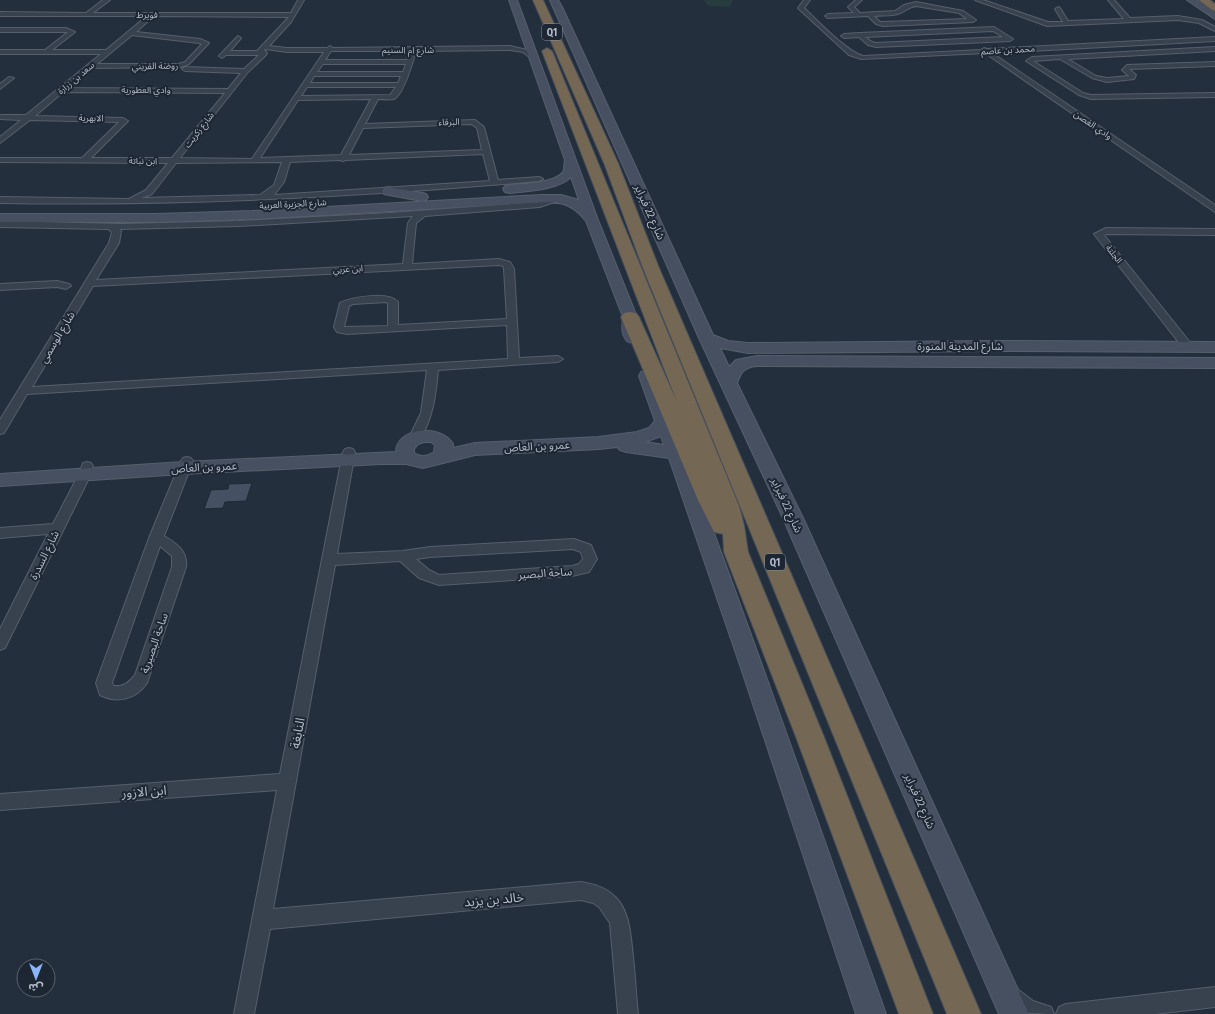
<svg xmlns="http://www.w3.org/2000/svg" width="1215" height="1014" font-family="'Fira Sans Condensed','Noto Sans Arabic',sans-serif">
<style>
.green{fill:#263c3f}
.building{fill:#455162;stroke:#1f2835}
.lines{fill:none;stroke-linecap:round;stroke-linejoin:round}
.street-casing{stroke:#565f6c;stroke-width:2}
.secondary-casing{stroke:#565f6c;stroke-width:2}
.highway-casing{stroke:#434c59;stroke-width:2}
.street{fill:#38414e;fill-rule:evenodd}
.secondary{fill:#465061;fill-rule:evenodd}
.highway{fill:#746855;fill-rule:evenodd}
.labels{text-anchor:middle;stroke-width:4;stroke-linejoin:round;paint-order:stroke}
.far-street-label{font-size:9px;fill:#b4bcc9;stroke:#1d2633}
.shield{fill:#1d2633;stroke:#878f9c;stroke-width:1}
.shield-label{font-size:10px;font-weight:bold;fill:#b4bcc9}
.street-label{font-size:11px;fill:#b4bcc9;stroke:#1d2633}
.near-street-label{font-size:13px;fill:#b4bcc9;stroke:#1d2633}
</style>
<rect width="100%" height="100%" fill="#242f3e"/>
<path class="green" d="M703 0H733L730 7 708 6Z"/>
<path class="building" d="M252 483 246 501 225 502 223 508 204 509 211 490 228 489 229 484Z"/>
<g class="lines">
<defs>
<path id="street" d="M103 0H110L93 13H291L298 0H304L291 22 269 46 287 48H327L330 46 333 48 510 46 527 50 538 59V61H534L523 52 510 50 416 51C413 61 404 94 394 99 390 100 382 99 378 99L365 124 475 120 484 127 498 180 539 177 543 179 539 181C360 197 180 206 0 203V197L129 199 146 190 168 163 0 162V158H82L119 122 30 120 0 143V137L21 120 0 119V115H26L101 54H0V50H45L68 32H0V28H66L75 32 52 50H106L147 16H0V12L86 13ZM154 16 289 17 257 51H230L241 38 238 36 219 56 222 58 226 55H259L244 69 185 67 182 69 185 71 241 73 228 89 68 88 92 68 181 67 189 64 209 43 200 39 136 32ZM132 35 199 43 202 44 185 62 178 64H97ZM265 49 287 52H324L252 159 180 158 248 72 266 55 267 53 264 50ZM331 51H410L407 60H325ZM323 64H406L403 72H317ZM314 76H401L398 83H310ZM307 87H396L390 95 301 96ZM63 92 225 93 172 158H91L128 121 123 118 35 116ZM371 99 341 155 260 158 298 100ZM471 124 477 128 482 150 349 155 363 128ZM483 154 490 181 274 195 284 182 290 162 340 160 343 161 346 160ZM282 162 274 185 260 195 141 198 152 194 176 163Z
M804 0H810L804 8C819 22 845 50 863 56L981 50 984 48 987 49 1215 37V41L992 53 1215 205V212L985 53 861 59 849 55 799 9 798 8Z
M856 0H862L854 7 860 13 895 11 904 5 916 2 963 11 976 20 973 22 883 26 876 24 868 16 828 18 825 16 828 14 854 13 848 7ZM916 6 959 13 967 19 883 22H880L874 16C882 15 891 16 898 14 905 12 908 7 916 6Z
M975 0H983L1048 22H1063L1055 9 1058 7 1060 8 1068 21 1124 19 1108 0H1114L1130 18 1178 16 1202 20 1215 27V31L1199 23 1178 20 1047 26Z
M994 27 1013 39 1010 41 876 47 868 45 859 37 844 38 841 36 844 34 860 33ZM993 31 1003 37 876 43 872 42 865 37Z
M1215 47V51L1068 59 1096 76 1107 78 1129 76 1122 70 1127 65 1215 62V66L1129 69 1136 75 1134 79 1107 82 1092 78 1060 59 1033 61 1083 93 1091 95 1215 93V97L1091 99 1079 95 1026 61 1032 57Z
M9 77 14 78 0 89V84Z
M554 196 558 199 557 201 540 207 425 216 416 223 412 264 499 259 510 262 514 269 519 358 558 356 563 359 558 362 438 370C436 395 433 418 419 441H411L409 438 421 413 427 370 27 394 4 433 0 434V420L109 243 112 232 108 229 0 227V221L121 224 239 221 390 213 539 202ZM413 216 408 223 403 264 96 280 119 243 121 231 120 229 239 226ZM499 265 503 266 504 269 507 319 398 325V302C389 291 352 297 340 303L334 327 337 332 347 334 507 325 508 359 32 387 93 286ZM386 302 388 303V326L344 327 349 306 353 304Z
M1106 228 1215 229V235L1107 234 1104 235 1192 345 1193 347 1192 349H1184L1094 234Z
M57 281 69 284 71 286 66 289 57 287 0 290V284Z
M349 448 353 449 355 452 337 554 403 551 430 547 574 539 591 545 597 559 589 572 572 576 439 585 419 578 400 561 335 565 273 909 581 882C627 889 629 917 633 956 635 975 636 995 638 1014H618L610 923 599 907 593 903 581 900 270 929 254 1014H234L277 790 0 810V794L280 774 343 452 345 449ZM573 549 581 552 583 559 579 564 572 566 439 575 429 570 416 559 430 557Z
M187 457 191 458 193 461 164 536C176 543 188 551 186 567L147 683C136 699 118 704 100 695L96 683 149 538 181 461 183 458ZM160 546 172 556V567L135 675C129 683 123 687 114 686L112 683Z
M87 462 91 463 93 466 91 474 5 648 0 650V629L48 534 0 538V528L53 524 79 474 83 463Z
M1215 987V1007L1155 1014H1056L1059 1007 1066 1004Z
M1013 988 1020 991 1033 1001 1051 1007 1054 1014C1034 1014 1012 1014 1003 998L1006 991Z"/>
<path id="secondary" d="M509 0H517L598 220 637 317V327L640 338 637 341 632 343 627 341C621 334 622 326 623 317L586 221C569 199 555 202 530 203L252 219 156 222H0V214H156L252 211 542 195H561L579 200 571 177C558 190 527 191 509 193L505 192 503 189 505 186 509 185C522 184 555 183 563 172 565 168 564 163 565 160Z
M550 0H558L563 9 713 335 728 341 748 343 994 341 1215 342V352L994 351 748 353 720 348 729 367 736 360 757 356 1215 358V368L757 366C744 367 741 372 737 383L803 518 1029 1014H999L783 518 699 338Z
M1187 0H1196L1215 12V19Z
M388 187 422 193 426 194 428 197 426 200 422 201 384 194 382 191 384 188Z
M647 371 653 372 655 376C736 587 810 801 886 1014H856L740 665 669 458 626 452 620 450 617 447 599 449 475 455 423 468 406 464H381L183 474 0 486V474L183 462 396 452C396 428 440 423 453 444V448L475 443 599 437 637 432 649 428 655 421 639 376 641 372ZM661 436 664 445 645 442ZM424 442H431L435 445 434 452C428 456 421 458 414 453V449L418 444Z"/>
<path id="highway" d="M533 0H543L618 163 659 268 981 1014H947L643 268 604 163Z
M1199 0H1210L1215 4V11L1212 10Z
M547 48 552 51 739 506 744 525 748 552 824 737 933 1014H899L796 737 724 552 723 534 714 532 698 500 621 317 624 313 630 312 636 313 639 317 677 402 542 51Z"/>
</defs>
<use href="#street" class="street-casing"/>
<use href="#secondary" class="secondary-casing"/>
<use href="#highway" class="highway-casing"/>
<use href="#street" class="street"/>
<use href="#secondary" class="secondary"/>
<use href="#highway" class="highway"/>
</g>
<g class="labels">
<g class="far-street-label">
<text x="147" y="18">فويرط</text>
<text x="408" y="53">شارع ام السنيم</text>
<text transform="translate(1008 50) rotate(-3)" y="3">محمد بن عاصم</text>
<text transform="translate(155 66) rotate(-1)" y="3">روضة القريني</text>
<text transform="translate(76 78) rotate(-40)" y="3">سعد بن زرارة</text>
<text x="146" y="93">وادي العطورية</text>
<text transform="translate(91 118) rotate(1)" y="3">الابهرية</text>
<text transform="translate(449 122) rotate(-2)" y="3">البرقاء</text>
<text transform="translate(1093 125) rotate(34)" y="3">وادي الغصن</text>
<text transform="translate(199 130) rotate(-52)" y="3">شارع زكريت</text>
<text x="143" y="164">ابن نباتة</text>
<text transform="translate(293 204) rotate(-3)" y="3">شارع الجزيرة العربية</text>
<text transform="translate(1114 254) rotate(51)" y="3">الجلتة</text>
<text transform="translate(348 269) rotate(-3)" y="3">ابن عربي</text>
</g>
<g class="shield">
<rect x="542" y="24" width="20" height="16" rx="3"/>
<rect x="765" y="554" width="20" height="16" rx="3"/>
</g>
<g class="shield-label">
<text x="552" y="36">Q1</text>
<text x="775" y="566">Q1</text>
</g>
<g class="street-label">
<text transform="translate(650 212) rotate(66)" y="4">شارع 22 فبراير</text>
<text transform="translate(57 337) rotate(-59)" y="4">شارع الوسمي</text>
<text x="960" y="350">شارع المدينة المنورة</text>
<text transform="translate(537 446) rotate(-3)" y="4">عمرو بن العاص</text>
<text transform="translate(204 467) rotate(-3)" y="4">عمرو بن العاص</text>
<text transform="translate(787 505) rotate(65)" y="4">شارع 22 فبراير</text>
<text transform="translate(44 555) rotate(-64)" y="4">شارع السدرة</text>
<text transform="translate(545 573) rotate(-4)" y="4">ساحة البصير</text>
<text transform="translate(154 643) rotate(-71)" y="4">ساحة البصيرية</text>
<text transform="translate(920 801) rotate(66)" y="4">شارع 22 فبراير</text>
</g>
<g class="near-street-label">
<text transform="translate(297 733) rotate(-79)" y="5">النابغة</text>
<text transform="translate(144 791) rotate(-4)" y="5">ابن الازور</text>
<text transform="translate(494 899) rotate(-5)" y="5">خالد بن يزيد</text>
</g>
</g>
<g transform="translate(36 978) rotate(180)"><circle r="19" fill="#1d2633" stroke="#59626f"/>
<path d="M0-3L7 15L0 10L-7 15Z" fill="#8ab4f8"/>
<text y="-6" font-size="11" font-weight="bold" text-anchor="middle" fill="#b4bcc9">ش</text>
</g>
</svg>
